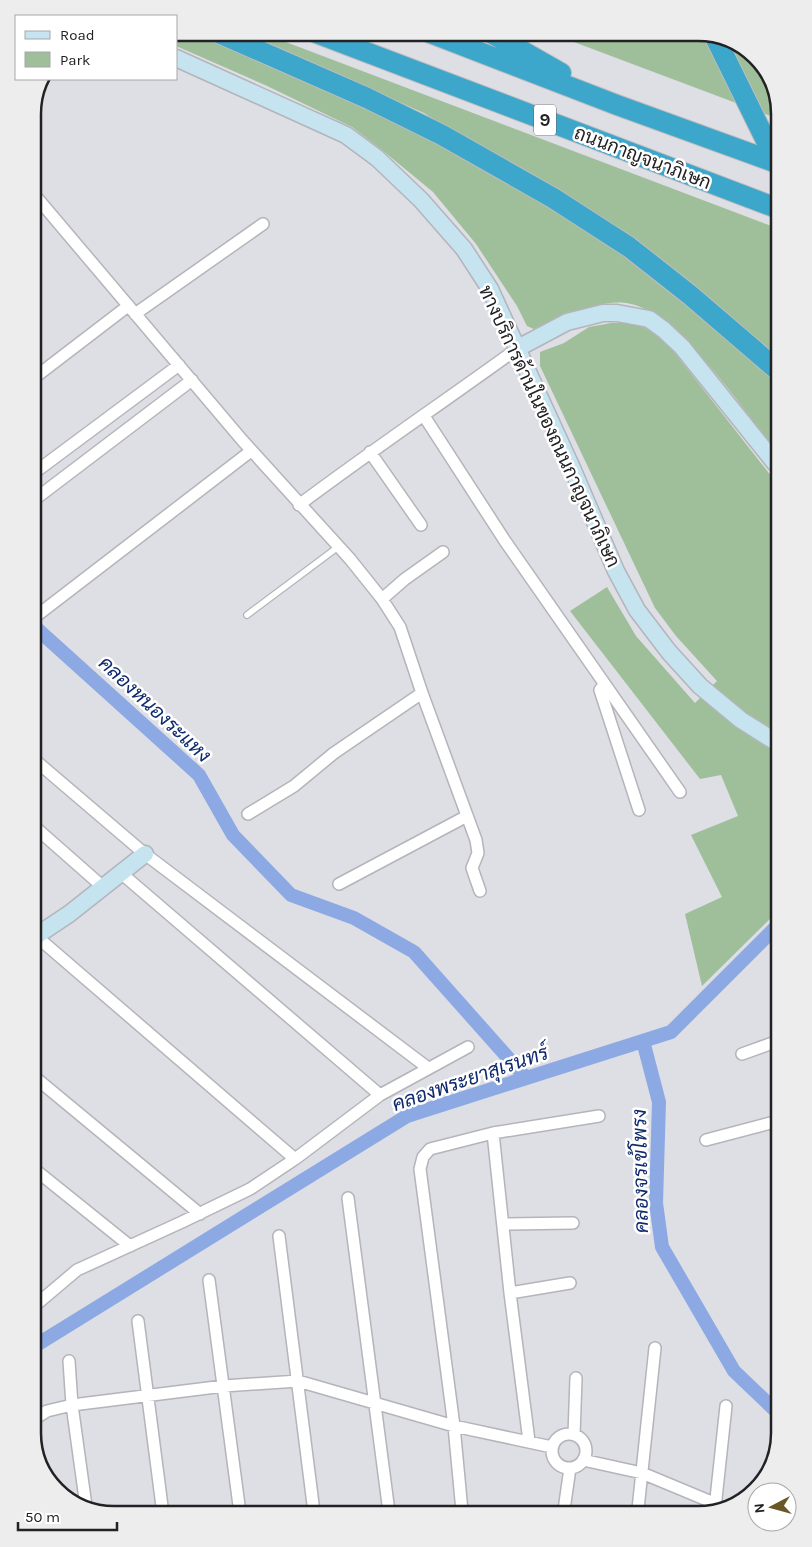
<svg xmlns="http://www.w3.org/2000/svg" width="812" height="1547" font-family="Karla,Sarabun,sans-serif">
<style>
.green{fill:#9fbf9b}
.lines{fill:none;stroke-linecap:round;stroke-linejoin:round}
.canal{stroke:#8ca9e4;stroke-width:14}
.lane-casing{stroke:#b4b4ba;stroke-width:8}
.street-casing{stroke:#b4b4ba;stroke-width:14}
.secondary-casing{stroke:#b4b4ba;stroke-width:19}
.highway-casing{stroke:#bdbdbd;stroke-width:22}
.lane{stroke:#fff;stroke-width:5.5}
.street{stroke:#fff;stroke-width:11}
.secondary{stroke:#c5e4ef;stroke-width:16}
.highway{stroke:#3da6cb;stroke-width:20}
.labels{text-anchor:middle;stroke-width:5;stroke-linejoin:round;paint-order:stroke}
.shield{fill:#fff;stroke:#646466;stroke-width:1}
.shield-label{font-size:18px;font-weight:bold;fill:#222224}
.street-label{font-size:19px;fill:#222224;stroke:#fff}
.water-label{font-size:20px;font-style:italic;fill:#0f2a6d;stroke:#fff}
.rim{fill:none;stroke:#222224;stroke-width:2.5}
</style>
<rect width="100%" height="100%" fill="#dedee5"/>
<path class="green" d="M176 33H197L242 51 438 143 446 128 424 113 242 33H262L774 227 775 449C744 411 679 314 631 304 601 297 563 318 536 330L527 326 517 306 476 244 433 192 382 150 352 127 265 85 176 46Z
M550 33H703L743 46 773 83V117Z
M611 323H637L664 339 775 481 777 912 702 986 685 914 722 897 691 835 738 816 721 775 700 779 570 611 607 587 636 636 695 703 717 681 676 636 655 608 540 366V352L564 343 589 327Z"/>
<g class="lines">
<path class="canal" d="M35 627 199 775 233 835 291 895 354 918 414 952 526 1078
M643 1041 659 1102 656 1203 662 1247 734 1371 779 1414
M38 1344 407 1116 671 1032 777 926"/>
<defs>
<path id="lane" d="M247 615 338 547"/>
<path id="street" d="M33 193 242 440 350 559 382 599 400 627 422 693 476 840 478 853 472 868 480 891
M135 314 263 224
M34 378 128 306
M424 416 505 541 680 792
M370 452 421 525
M34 473 179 365
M34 500 192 380
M299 505C371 451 445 401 518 348
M382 599 405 579 443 552
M35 617 251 451
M604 685 600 690 639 810
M36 761 145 854 428 1068
M248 814 294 786 334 753 422 693
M36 828 103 887
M121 873 380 1095
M339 884 467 816
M36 936 295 1159
M742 1054 778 1041
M37 1079 200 1214
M493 1133 510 1293 529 1441
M706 1140 778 1121
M38 1172 130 1246
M348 1198 389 1512
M503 1224 573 1223
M279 1236 314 1512
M209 1280 240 1513
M510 1293 570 1283
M38 1303 77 1270 182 1222 250 1189 295 1159 380 1095 468 1047
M138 1321 163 1514
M69 1361 72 1405 86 1506
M39 1416 47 1411 72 1405 224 1386 298 1381 454 1426 552 1447
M552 1451a17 17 0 1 1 34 0a17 17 0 1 1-34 0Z
M574 1435 576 1378
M583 1460 642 1473 726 1508
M715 1508 726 1406
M638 1509 655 1348
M564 1510 570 1468
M462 1511 454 1426 420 1169 423 1157 430 1149 493 1133 599 1116"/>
<path id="secondary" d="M176 58 346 135 377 158 421 200 464 249 490 289 572 468 616 571 637 610 669 652 700 686 741 720 776 742
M518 348 567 322 603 313H617L649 319 664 330 682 347 775 463
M36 936 69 914 145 854"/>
<path id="highway" d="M219 33 367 98 442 135 553 198 629 247 690 295 775 368
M316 33 774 207
M430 33 617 105 774 162
M491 33 561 73
M715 37 774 157"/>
</defs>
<use href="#lane" class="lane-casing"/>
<use href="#street" class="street-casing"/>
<use href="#secondary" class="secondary-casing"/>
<use href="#highway" class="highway-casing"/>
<use href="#lane" class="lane"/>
<use href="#street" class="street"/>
<use href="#secondary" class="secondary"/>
<use href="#highway" class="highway"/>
</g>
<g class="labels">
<rect class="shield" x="534" y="104.5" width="22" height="31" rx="4"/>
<g class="shield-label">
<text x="545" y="126">9</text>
</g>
<g class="street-label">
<text transform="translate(643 157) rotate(21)" y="7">ถนนกาญจนาภิเษก</text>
<text transform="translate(550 426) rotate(65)" y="7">ทางบริการด้านในของถนนกาญจนาภิเษก</text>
</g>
<g class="water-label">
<text transform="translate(155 709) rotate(43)" y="7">คลองหนองระแหง</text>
<text transform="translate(470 1078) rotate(-19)" y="7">คลองพระยาสุเรนทร์</text>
<text transform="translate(640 1171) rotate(-91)" y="7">คลองจรเข้โพรง</text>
</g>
</g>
<path d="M0 0H812V1547H0ZM114 41H698A73 73 0 0 1 771 114V1433A73 73 0 0 1 698 1506H114A73 73 0 0 1 41 1433V114A73 73 0 0 1 114 41Z" fill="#ededed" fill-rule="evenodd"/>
<path class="rim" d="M114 41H698A73 73 0 0 1 771 114V1433A73 73 0 0 1 698 1506H114A73 73 0 0 1 41 1433V114A73 73 0 0 1 114 41Z"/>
<rect x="15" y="15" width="162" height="65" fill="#ffffff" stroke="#a7a7a7"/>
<rect x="25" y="31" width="25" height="8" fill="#c5e4ef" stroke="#a7a7a7"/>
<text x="60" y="40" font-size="15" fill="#222224">Road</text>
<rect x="25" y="52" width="25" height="15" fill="#9fbf9b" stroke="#a7a7a7"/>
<text x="60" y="65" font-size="15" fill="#222224">Park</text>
<g transform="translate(772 1507) rotate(264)"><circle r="24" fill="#ffffff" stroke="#a7a7a7"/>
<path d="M0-4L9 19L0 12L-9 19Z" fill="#695826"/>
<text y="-8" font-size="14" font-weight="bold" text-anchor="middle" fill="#222224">N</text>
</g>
<path d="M18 1522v8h99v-8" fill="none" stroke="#222224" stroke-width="2.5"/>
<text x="25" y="1522" font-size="15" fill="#222224" stroke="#ffffff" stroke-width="4" paint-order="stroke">50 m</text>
</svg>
